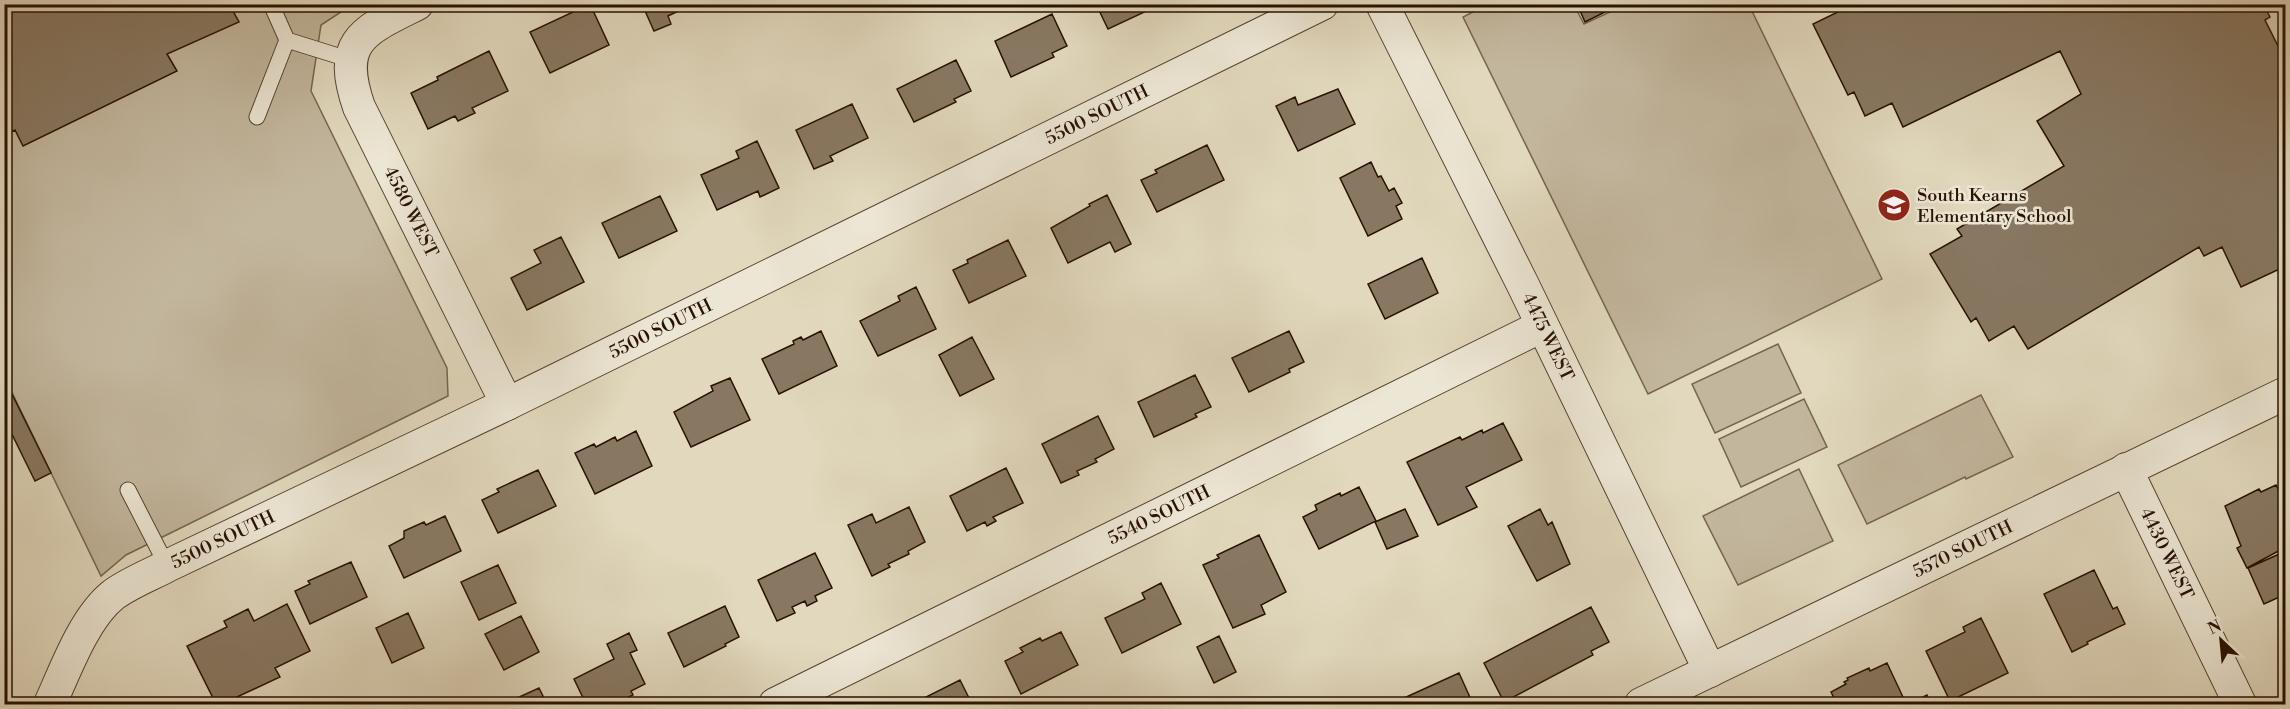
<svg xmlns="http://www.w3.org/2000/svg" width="2290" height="709" font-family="'Libre Bodoni',serif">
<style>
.green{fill:#c2b69d;stroke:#75644e;stroke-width:1.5}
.building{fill:#887862;stroke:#281100;stroke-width:1.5}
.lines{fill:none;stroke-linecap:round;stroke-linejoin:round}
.service-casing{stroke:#56432f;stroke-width:17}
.minor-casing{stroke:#56432f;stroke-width:34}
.service{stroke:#ece6d4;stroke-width:15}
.minor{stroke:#ece6d4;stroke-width:32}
.labels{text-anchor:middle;stroke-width:5;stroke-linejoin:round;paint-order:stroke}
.street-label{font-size:18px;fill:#281100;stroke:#ece6d4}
.poi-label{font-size:18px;fill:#281100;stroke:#ece6d4;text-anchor:start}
</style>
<rect width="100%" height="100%" fill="#e1d8bd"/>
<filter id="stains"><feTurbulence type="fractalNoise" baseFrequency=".00333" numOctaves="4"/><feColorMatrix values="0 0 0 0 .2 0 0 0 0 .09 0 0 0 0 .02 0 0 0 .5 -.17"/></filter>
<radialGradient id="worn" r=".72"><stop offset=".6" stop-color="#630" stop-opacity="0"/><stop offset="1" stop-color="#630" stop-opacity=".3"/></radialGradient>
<path class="green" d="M5 5H338L341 12 321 25 311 91 447 368 448 396 126 555 101 576 5 378Z
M1486 5H1574L1584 24 1625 5H1749L1882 279 1648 394 1463 17Z
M1778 344 1801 393 1715 433 1692 384Z
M1981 395 2013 457 1966 479 1965 477 1867 524 1838 465Z
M1804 399 1827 447 1741 487 1719 439Z
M1799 469 1833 541 1738 585 1703 516Z"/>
<path class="building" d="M4 4H229L239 22 167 54 177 71 23 146 15 130 4 135Z
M590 4 609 45 550 73 530 32Z
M642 4H693L668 16 671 24 654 31Z
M1096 4H1154L1150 7 1151 9 1108 29Z
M1577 4H1621L1585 22Z
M1845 4H2263L2270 17 2265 20 2286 62V266L2241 287 2222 247 2204 256 2199 247 2028 349 2014 326 1989 341 1976 318 1971 322 1930 254 1962 236 1957 229 2064 166 2037 121 2081 94 2060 51 1903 127 1892 103 1865 116 1854 92 1848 95 1813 24 1846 8Z
M1052 14 1067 46 1052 53 1054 57 1011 77 995 41Z
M489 51 508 91 472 108 475 113 458 121 455 116 428 129 411 93 438 80 437 77Z
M956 60 971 91 954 99 956 102 914 122 897 89Z
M1338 89 1355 124 1298 151 1276 106 1295 97 1298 105Z
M852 104 868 138 830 156 833 161 814 169 796 130Z
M757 141 779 188 760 197 758 191 717 210 701 175 739 158 736 151Z
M1207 145 1224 180 1157 212 1141 180 1157 173 1155 170Z
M1371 162 1378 177 1381 176 1389 191 1394 188 1402 203 1396 206 1402 219 1368 236 1340 178Z
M1107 195 1131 244 1115 252 1110 242 1068 263 1051 228 1090 206 1089 204Z
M660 196 677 231 619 258 602 223Z
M561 237 584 282 527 310 511 278 541 263 534 250Z
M1008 240 1026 276 969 303 953 270 968 263 967 260Z
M1422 258 1438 293 1385 319 1368 284Z
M916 287 936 329 878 356 860 321 900 301 898 296Z
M821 331 837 366 779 394 762 359 794 344 793 341 801 337 803 340Z
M1289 331 1304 362 1289 369 1290 372 1249 392 1232 358Z
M972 337 994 379 960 396 939 355Z
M1195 375 1211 407 1195 414 1197 417 1154 437 1138 402Z
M4 378 51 473 35 481 4 418Z
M730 378 750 420 691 447 674 412 713 391 711 386Z
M1098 416 1114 449 1095 459 1097 462 1077 471 1079 475 1061 483 1042 444Z
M1503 423 1522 460 1466 487 1477 507 1438 525 1407 462 1460 437 1462 440 1482 430 1483 433Z
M636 431 652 466 595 494 575 453 594 444 596 447 615 437 617 441Z
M1006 468 1023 503 993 517 996 521 987 526 985 522 967 531 950 496Z
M538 470 556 506 498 533 482 500 499 492 497 489Z
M2276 485 2286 504V547L2247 568 2237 548 2241 546 2225 506 2259 489 2261 492Z
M1359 487 1376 521 1319 549 1303 517 1317 510 1315 505 1340 493 1341 496Z
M909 507 925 542 908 551 909 554 888 564 890 567 872 576 848 525 872 514 876 523Z
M1405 509 1418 536 1387 549 1375 522Z
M1540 509 1548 525 1552 522 1570 564 1537 581 1508 526Z
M445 516 461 551 404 578 389 546 404 538V531L424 522 426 525Z
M1259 535 1286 592 1261 605 1265 614 1233 628 1203 565 1219 558 1217 555Z
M2286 551V594L2264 604 2248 568Z
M815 553 832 588 815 596 817 601 807 606 805 601 792 607 795 613 777 621 758 580Z
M351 562 367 597 310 624 295 591 310 584 308 581Z
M498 565 516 603 479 620 461 582Z
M2094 570 2113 609 2117 607 2125 624 2087 642 2088 644 2072 652 2044 594Z
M1161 583 1181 624 1122 653 1105 618 1145 599 1142 593Z
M287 604 310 651 275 668 280 677 222 704H216L187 646 227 627 224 621 248 609 254 621Z
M725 606 739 637 725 644 726 646 684 667 668 633Z
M1591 607 1609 642 1591 651 1593 655 1504 702 1484 663Z
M408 613 424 648 392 663 376 628Z
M521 616 539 652 504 670 485 634Z
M1981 618 2008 673 1950 701 1926 651 1965 632 1963 627Z
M1061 632 1078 665 1021 694 1005 661 1023 652 1020 648 1040 638 1042 641Z
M629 633 637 650 630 653 645 684 631 691 633 695 614 704H586L574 679 614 659 607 644Z
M1219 636 1236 672 1214 683 1197 647Z
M1887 663 1903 697 1886 704H1837L1831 692 1846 684 1844 682 1848 680 1847 678 1869 668 1870 671Z
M1459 673 1473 704H1404L1402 699Z
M960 680 972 704H916L921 702 920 700Z
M539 688 547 704H504Z
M1927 695 1931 704H1909Z"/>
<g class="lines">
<defs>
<path id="service" d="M287 40 351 60
M257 117 287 40 271 4
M128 490 167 566"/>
<g id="minor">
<path id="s1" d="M417 4C363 31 336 41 359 107L507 404"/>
<path id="s2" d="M1382 4 1523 285 1710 671"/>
<path id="s3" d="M2126 469 2240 704"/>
<path id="s4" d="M50 704C65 671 84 618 113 595 129 583 150 575 167 566L507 404 1322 4"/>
<path id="s5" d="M775 704 1542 326"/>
<path id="s6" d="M1641 704 2286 393"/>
</g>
</defs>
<use href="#service" class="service-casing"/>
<use href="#minor" class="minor-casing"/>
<use href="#service" class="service"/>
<use href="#minor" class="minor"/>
</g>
<defs>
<symbol id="school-disc" viewBox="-11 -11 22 22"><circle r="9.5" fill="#8f2418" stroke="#ece6d4"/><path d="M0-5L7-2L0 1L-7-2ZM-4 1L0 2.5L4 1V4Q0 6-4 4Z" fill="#fff"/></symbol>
</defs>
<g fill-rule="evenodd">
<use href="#school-disc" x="1875" y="186" width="38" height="38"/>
</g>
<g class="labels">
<g class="street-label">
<text dy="6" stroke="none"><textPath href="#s4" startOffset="1222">5500 SOUTH</textPath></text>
<text dy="6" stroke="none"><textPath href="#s1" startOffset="255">4580 WEST</textPath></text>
<text dy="6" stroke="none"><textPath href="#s4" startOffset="736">5500 SOUTH</textPath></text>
<text dy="6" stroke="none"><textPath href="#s2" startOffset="372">4475 WEST</textPath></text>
<text dy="6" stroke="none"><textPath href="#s5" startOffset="428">5540 SOUTH</textPath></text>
<text dy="6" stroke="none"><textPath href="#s4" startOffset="250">5500 SOUTH</textPath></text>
<text dy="6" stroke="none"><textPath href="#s6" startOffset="357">5570 SOUTH</textPath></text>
<text dy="6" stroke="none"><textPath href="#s3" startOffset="94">4430 WEST</textPath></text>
</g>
<g class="poi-label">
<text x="1917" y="201">South Kearns<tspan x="1917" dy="21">Elementary School</tspan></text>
</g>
</g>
<rect width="2290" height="709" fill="none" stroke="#e1d8bd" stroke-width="24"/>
<rect x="6" y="6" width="2278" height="697" fill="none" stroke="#281100" stroke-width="3"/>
<rect x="12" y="12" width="2266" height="685" fill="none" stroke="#281100" stroke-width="1.5"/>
<g transform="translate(2221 640) rotate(334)" stroke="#ece6d4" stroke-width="4.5" paint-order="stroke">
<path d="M0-4.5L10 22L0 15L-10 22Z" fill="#281100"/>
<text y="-9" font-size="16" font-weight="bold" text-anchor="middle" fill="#281100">N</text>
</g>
<rect width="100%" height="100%" filter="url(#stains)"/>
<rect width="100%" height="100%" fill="url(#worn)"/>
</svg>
